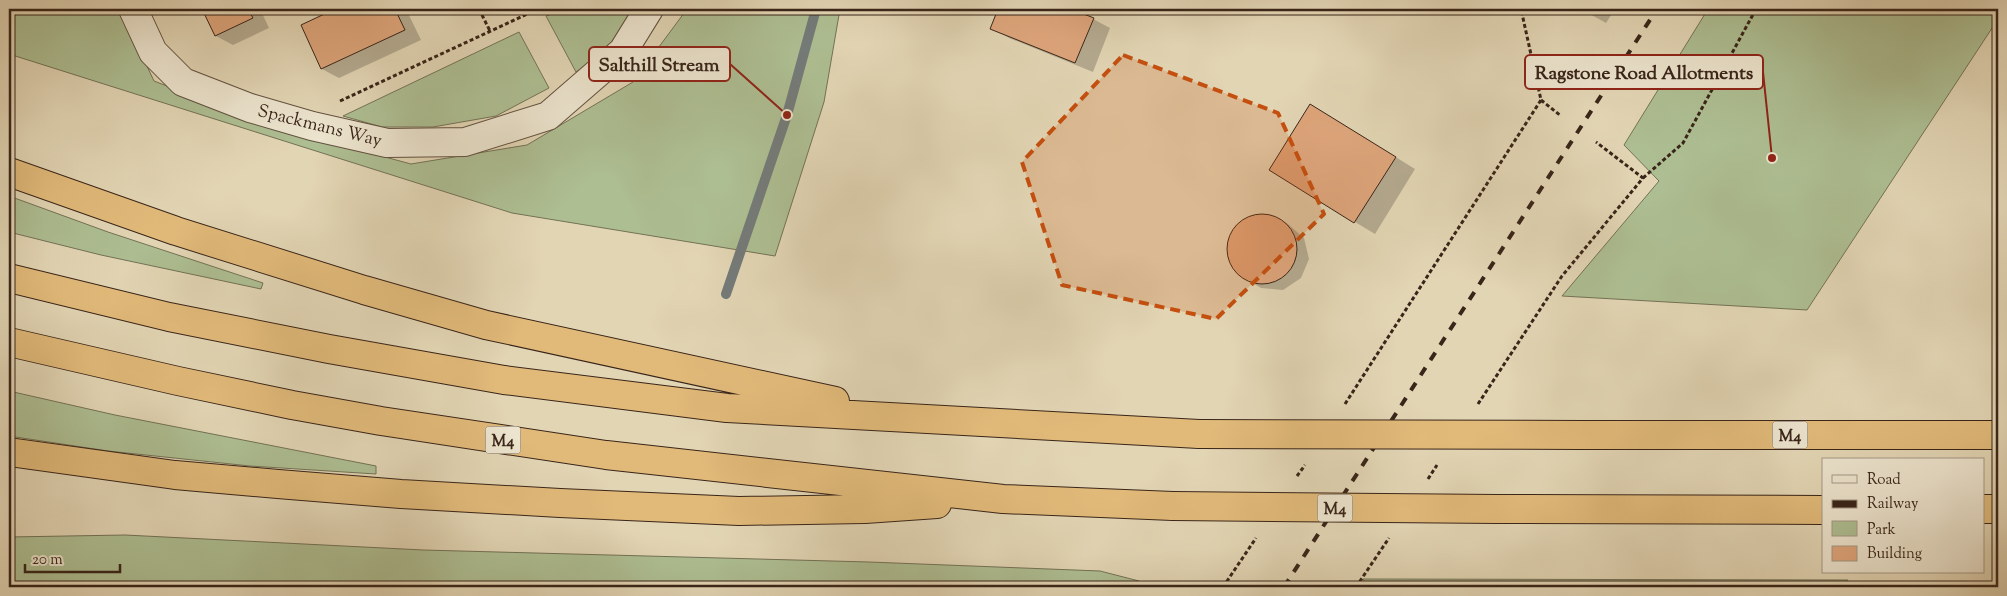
<svg xmlns="http://www.w3.org/2000/svg" width="2007" height="596" font-family="'Sorts Mill Goudy',serif">
<style>
.green{fill:#adbe92;stroke:#737256}
.shadow{fill:#0003}
.lines{fill:none;stroke-linecap:round;stroke-linejoin:round}
.stream{stroke:#747b79;stroke-width:10}
.building{fill:#dea57b;stroke:#392519}
.minor-casing{stroke:#635140;stroke-width:30}
.motorway-casing{stroke:#392519;stroke-width:30}
.path{stroke:#392519;stroke-width:3;stroke-dasharray:4 2.5;stroke-linecap:butt}
.minor{stroke:#ece4ce;stroke-width:28}
.motorway{stroke:#e1ba7a;stroke-width:28}
.rail{stroke:#392519;stroke-width:4;stroke-dasharray:9 9;stroke-linecap:butt}
.motorway-bridge-casing{stroke:#392519;stroke-width:30;stroke-linecap:butt}
.motorway-bridge{stroke:#e1ba7a;stroke-width:28}
.marked{fill:#c54f0f;fill-opacity:0.2;stroke:#c54f0f;stroke-width:4;stroke-dasharray:10 6;stroke-linejoin:round}
.labels{text-anchor:middle;stroke-width:4;stroke-linejoin:round;paint-order:stroke}
.shield{fill:#ece4ce;stroke:#6f5e4f;stroke-width:1}
.shield-label{font-size:16px;font-weight:bold;fill:#392519}
.street-label{font-size:18px;fill:#392519;stroke:#ece4ce}
.leader{fill:none;stroke:#8f2418;stroke-width:2}
.callout-dot{fill:#8f2418;stroke:#ece4ce;stroke-width:2}
.callout{fill:#ece4ce;stroke:#8f2418;stroke-width:2}
.callout-label{font-size:19px;text-anchor:middle;font-weight:bold;fill:#392519}
</style>
<rect width="100%" height="100%" fill="#e2d5b4"/>
<filter id="stains"><feTurbulence type="fractalNoise" baseFrequency=".004" numOctaves="4"/><feColorMatrix values="0 0 0 0 .2 0 0 0 0 .09 0 0 0 0 .02 0 0 0 .5 -.17"/></filter>
<radialGradient id="worn" r=".72"><stop offset=".6" stop-color="#630" stop-opacity="0"/><stop offset="1" stop-color="#630" stop-opacity=".3"/></radialGradient>
<path class="green" d="M9 9H120L154 81 266 125 411 164 527 145 633 82 687 9H840L824 102 775 256 512 213 9 54Z
M564 9H637C623 34 600 56 576 72L546 16Z
M1708 9H1998V19L1807 310 1562 296 1659 181 1624 145Z
M519 32 549 88 496 116 433 127H382L343 116Z
M9 196 108 232 263 283 261 289 101 255 9 232Z
M9 391 115 415 376 466V474L250 466 108 451 9 436Z
M125 535 423 550 869 562 1100 571 1139 581 1132 587H9V537Z
M1363 579 1848 580 1843 587H1368Z"/>
<path class="shadow" d="M203 9H260L269 28 233 45 216 36Z
M338 9H406L421 40 339 78 322 69 302 26Z
M999 9H1068L1093 19 1110 28 1093 72 1009 38 992 28Z
M1581 9H1615L1606 23Z
M1311 105 1415 169 1375 234 1355 222Z
M1253 215 1275 216 1288 224 1304 238 1309 259 1301 278 1283 290 1261 288 1249 281 1232 267 1227 246 1235 226Z"/>
<g class="lines">
<path class="stream" d="M726 294 787 115 816 9"/>
</g>
<path class="building" d="M202 9H248L253 18 215 36Z
M335 9H395L405 30 321 69 301 25Z
M998 9H1071L1094 18 1075 63 990 29Z
M1310 104 1396 157 1354 223 1269 170Z
M1227 249a35 35 0 1 1 70 0a35 35 0 1 1-70 0Z"/>
<g class="lines">
<defs>
<path id="minor" d="M133 9 153 52 183 82 250 108 312 126 387 143 465 142 548 116 623 51 649 9"/>
<path id="motorway" d="M9 172 176 231 364 290 486 325 835 401
M9 278 169 317 329 349 504 380 727 408 1199 434
M9 342 178 381 292 405 381 421 606 455 1003 499 1173 506
M1582 435H1998
M9 452 175 475 278 484 401 494 560 503 739 511 865 509 937 504
M1497 509 1823 510
M1983 509H1998"/>
</defs>
<use href="#minor" class="minor-casing"/>
<use href="#motorway" class="motorway-casing"/>
<path class="path" d="M479 9 490 31
M1541 100 1561 116
M340 101 538 9
M1643 178 1683 143 1756 9
M1345 404 1541 100 1521 9
M1478 404 1562 276 1643 178 1596 142
M1297 476 1305 465
M1428 479 1437 465
M1223 587 1256 538
M1356 587 1389 538"/>
<use href="#minor" class="minor"/>
<use href="#motorway" class="motorway"/>
<path class="rail" d="M1284 587 1657 9"/>
<defs>
<path id="motorway-bridge" d="M1199 434 1582 435
M1173 506 1497 509"/>
</defs>
<use href="#motorway-bridge" class="motorway-bridge-casing"/>
<use href="#motorway-bridge" class="motorway-bridge"/>
</g>
<path class="marked" d="M1123 55 1278 113 1324 214 1216 319 1062 285 1022 162Z"/>
<g class="labels">
<g class="shield">
<rect x="1772.5" y="421.5" width="35" height="27" rx="4"/>
<rect x="485.5" y="426.5" width="35" height="27" rx="4"/>
<rect x="1317.5" y="494.5" width="35" height="27" rx="4"/>
</g>
<g class="shield-label">
<text x="1790" y="441">M4</text>
<text x="503" y="446">M4</text>
<text x="1335" y="514">M4</text>
</g>
<g class="street-label">
<text transform="translate(320 125) rotate(14)" y="6">Spackmans Way</text>
</g>
</g>
<path class="leader" d="M787 115L730 64M1772 158L1763 72"/>
<g class="callout-dot">
<circle cx="787" cy="115" r="5"/>
<circle cx="1772" cy="158" r="5"/>
</g>
<g class="callout">
<rect x="589" y="47" width="141" height="34" rx="5"/>
<rect x="1525" y="55" width="238" height="34" rx="5"/>
</g>
<g class="callout-label">
<text x="659" y="71">Salthill Stream</text>
<text x="1644" y="79">Ragstone Road Allotments</text>
</g>
<rect width="2007" height="596" fill="none" stroke="#e2d5b4" stroke-width="30"/>
<rect x="10" y="10" width="1987" height="576" fill="none" stroke="#392519" stroke-width="2.5"/>
<rect x="15" y="15" width="1977" height="566" fill="none" stroke="#392519"/>
<rect x="1822" y="458" width="162" height="115" fill="#ece4ce" stroke="#a49886"/>
<rect x="1832" y="475" width="25" height="8" fill="#ece4ce" stroke="#a49886"/>
<text x="1867" y="484" font-size="15" fill="#392519">Road</text>
<rect x="1832" y="500" width="25" height="8" fill="#392519" stroke="#a49886"/>
<text x="1867" y="508" font-size="15" fill="#392519">Railway</text>
<rect x="1832" y="521" width="25" height="15" fill="#adbe92" stroke="#a49886"/>
<text x="1867" y="534" font-size="15" fill="#392519">Park</text>
<rect x="1832" y="546" width="25" height="15" fill="#dea57b" stroke="#a49886"/>
<text x="1867" y="558" font-size="15" fill="#392519">Building</text>
<path d="M25 564v8h95v-8" fill="none" stroke="#392519" stroke-width="2.5"/>
<text x="32" y="564" font-size="15" fill="#392519" stroke="#ece4ce" stroke-width="4" paint-order="stroke">20 m</text>
<rect width="100%" height="100%" filter="url(#stains)"/>
<rect width="100%" height="100%" fill="url(#worn)"/>
</svg>
